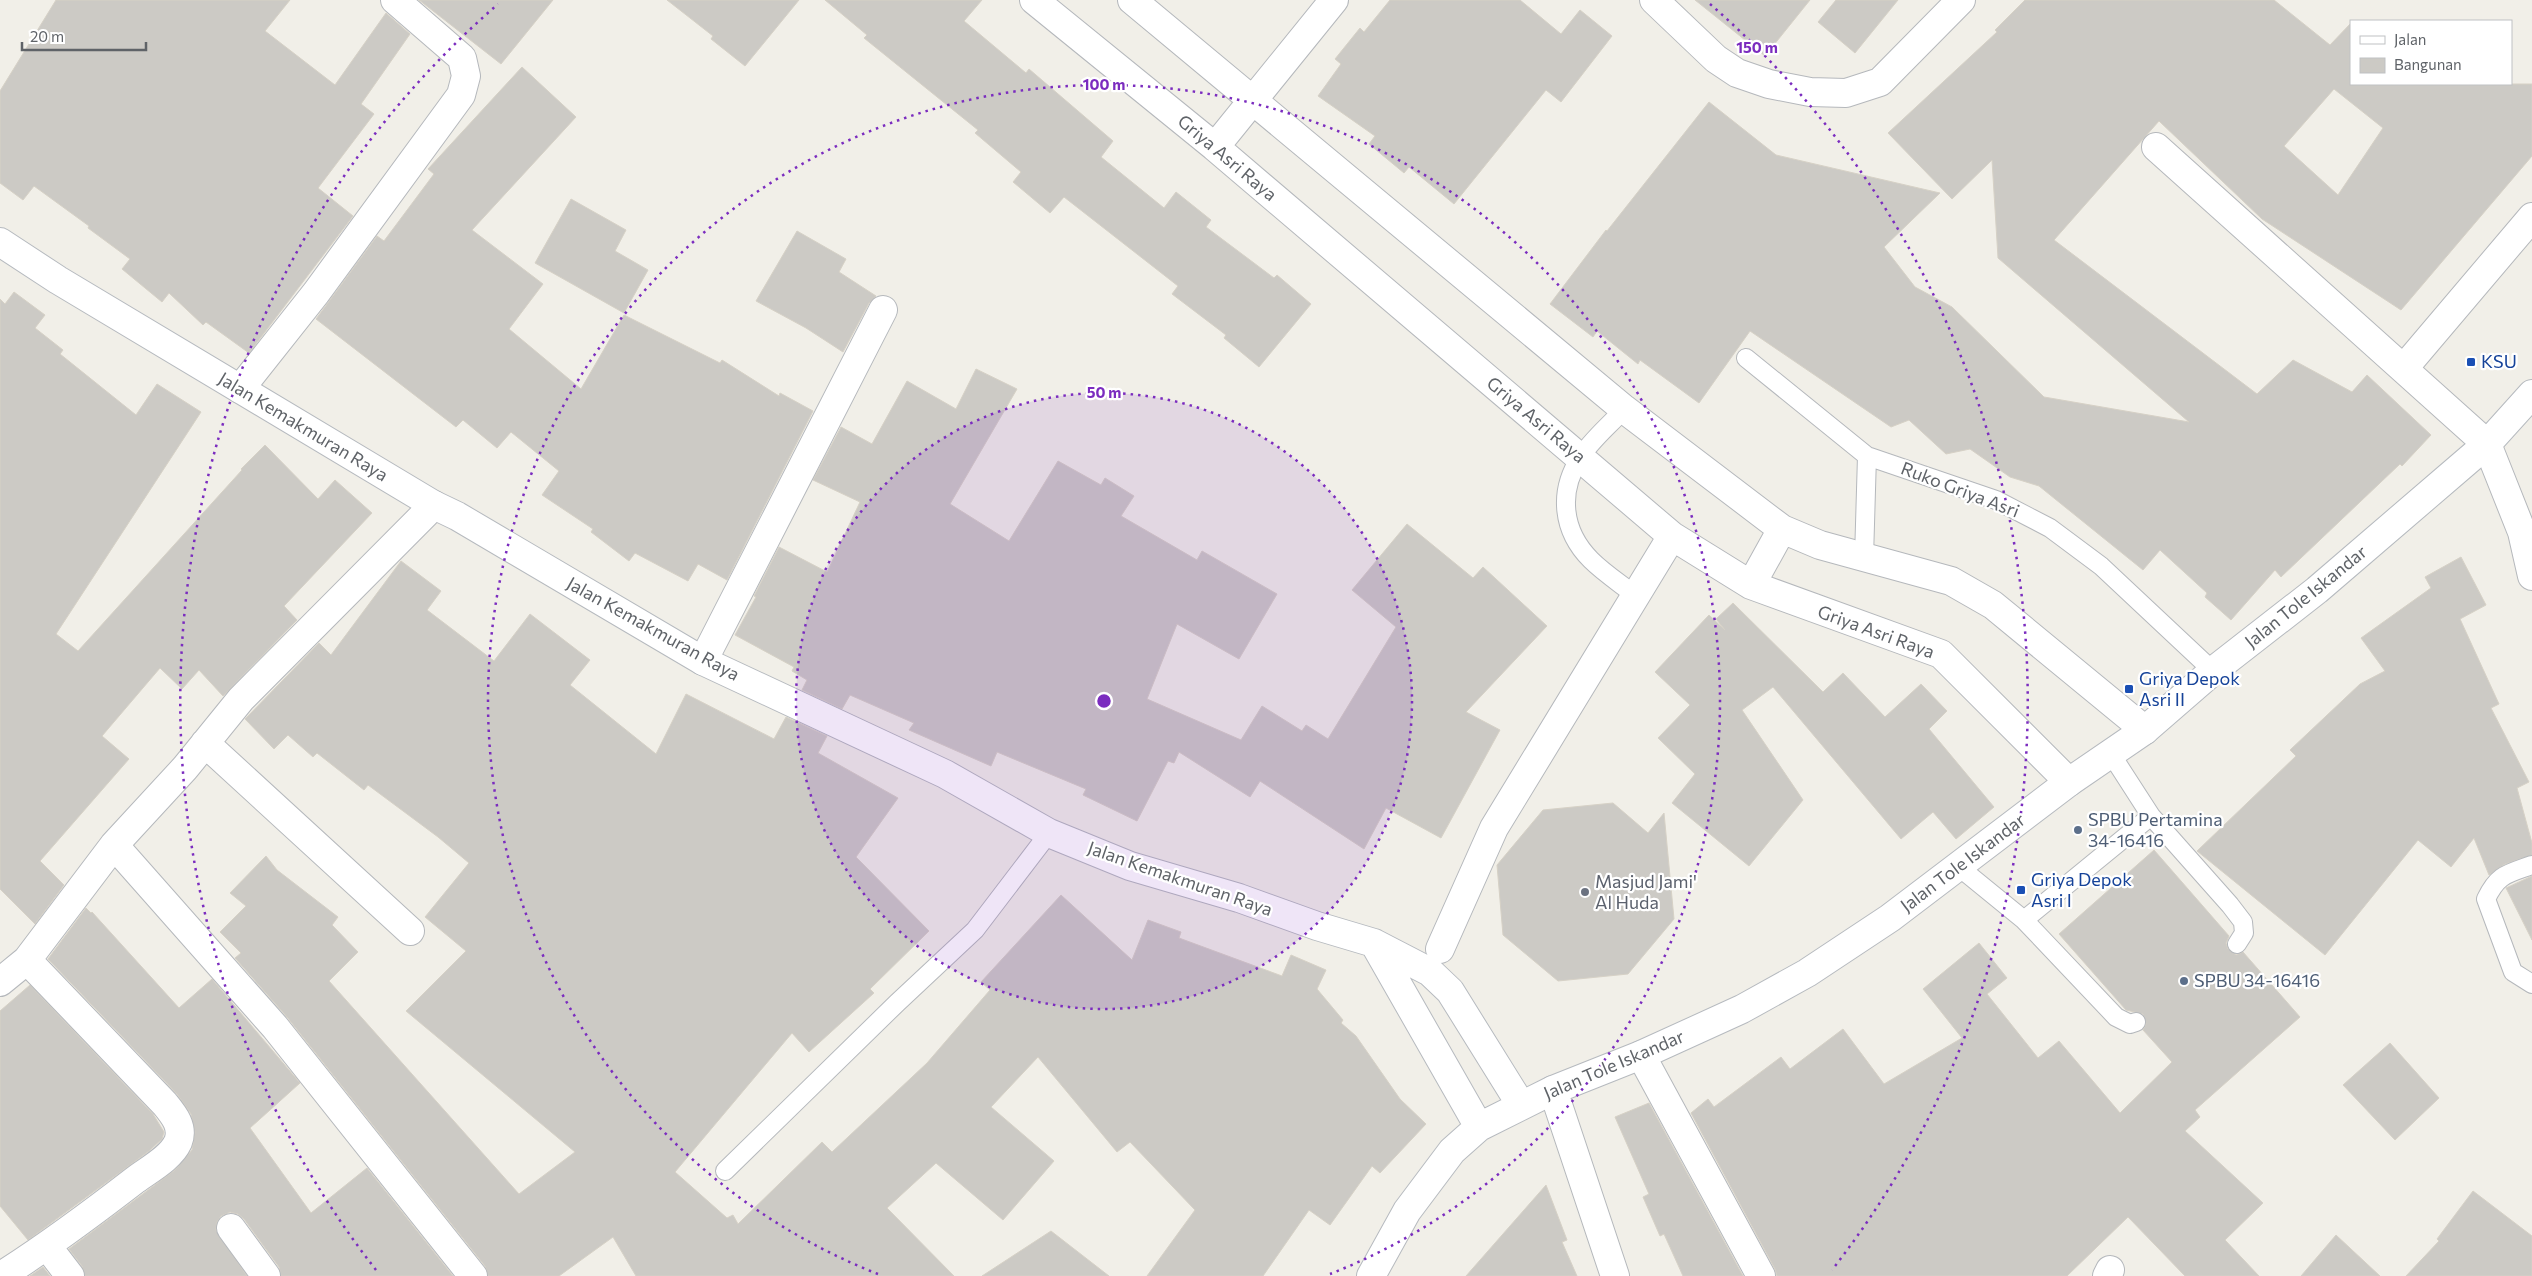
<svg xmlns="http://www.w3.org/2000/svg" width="2532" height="1276" font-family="Commissioner,sans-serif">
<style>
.building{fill:#cccac5;stroke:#d6d1c6;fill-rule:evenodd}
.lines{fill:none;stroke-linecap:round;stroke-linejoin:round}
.service-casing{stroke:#b5b8bc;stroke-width:20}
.minor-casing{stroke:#b5b8bc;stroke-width:30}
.tertiary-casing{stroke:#b5b8bc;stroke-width:30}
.secondary-casing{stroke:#b6babf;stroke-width:30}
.service{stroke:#fff;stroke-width:18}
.minor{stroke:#fff;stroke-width:28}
.tertiary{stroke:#fff;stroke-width:28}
.secondary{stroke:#fff;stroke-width:28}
.ring{fill:none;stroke:#7b2cbf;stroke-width:2.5;stroke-dasharray:2.5 5}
.transit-dot{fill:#1a4fb4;stroke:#fff;stroke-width:2}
.service-dot{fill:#5c6f8a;stroke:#fff;stroke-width:2}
.worship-dot{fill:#6b7280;stroke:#fff;stroke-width:2}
.labels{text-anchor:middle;stroke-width:4.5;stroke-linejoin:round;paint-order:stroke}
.street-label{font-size:18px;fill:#5f6368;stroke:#fff}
.transit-label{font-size:18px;fill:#164399;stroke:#fff;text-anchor:start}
.service-label{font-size:18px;fill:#4e5e75;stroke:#fff;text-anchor:start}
.worship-label{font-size:18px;fill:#5b616d;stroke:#fff;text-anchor:start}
.centre{fill:#7b2cbf;stroke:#fff;stroke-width:2.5}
.ring-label{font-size:15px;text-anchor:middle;font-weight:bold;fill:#7b2cbf;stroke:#fff;stroke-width:4.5;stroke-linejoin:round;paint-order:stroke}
</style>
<rect width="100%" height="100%" fill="#f1efe8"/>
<path class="building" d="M56 0H290L265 31 335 85 386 13 410 34 361 104 374 114 318 188 353 216 249 353 206 322 203 325 169 293 162 302 122 269 130 259 88 228 89 226 34 186 23 200 0 183V91Z
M419 0H553L501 64Z
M667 0H799L745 66 711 39 713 36Z
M825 0H982L964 21 1026 73 1029 69 1113 141 1101 157 1164 208 1176 192 1211 220 1206 227 1274 278 1277 275 1311 304 1259 367 1224 338 1226 335 1172 294 1178 286 1064 197 1050 213 1013 182 1021 172 975 133 978 130 864 38 867 35Z
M1390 0H1520L1561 34 1580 10 1612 36 1561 102 1546 90 1454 204 1409 167 1404 173 1369 144 1375 136 1318 96 1341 64 1335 59 1360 28 1364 32Z
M1695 0H1810L1765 56Z
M1836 0H1898L1855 53 1818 22Z
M2025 0H2274L2330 45 2351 23V84H2532V156L2401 310 2262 219 2159 121 2054 240 2257 394 2293 360 2352 392 2367 375 2431 435 2402 466 2400 464 2281 577 2275 570 2231 620 2205 597 2207 593 2160 550 2143 570 2039 486 2010 477 1970 449 1946 454 1909 420 1891 427 1750 331 1699 403 1640 360 1638 364 1597 331 1593 337 1550 304 1606 230 1607 231 1709 102 1776 155 1940 193 1884 247 1915 287 1952 307 2044 397 2189 422 1998 258 1992 160 1952 199 1888 133 1997 32 1995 30ZM2334 89 2383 128 2338 195 2284 146Z
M522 67 576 117 472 230 543 284 509 329 581 389 624 315 720 363 722 360 779 396 780 393 813 411 727 580 698 564 688 581 635 553 629 561 591 532 593 529 542 495 559 471 511 432 497 448 463 420 456 427 316 319 377 236 384 241 434 174 428 169Z
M571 199 626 230 615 251 648 270 624 313 535 263Z
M797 231 846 259 839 272 876 296 869 303 843 352 806 328 756 301Z
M14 292 45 315 35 328 63 350 60 354 136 415 157 384 201 412 56 634 78 651 242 470 241 469 265 445 318 499 335 480 372 513 284 606 297 620 223 696 199 670 182 689 160 668 102 736 129 759 40 861 64 885 35 924 0 889V299L5 304Z
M976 369 1017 389 950 504 1009 541 1058 461 1101 485 1105 478 1134 496 1121 516 1197 560 1202 551 1277 594 1239 659 1177 624 1147 699 1241 740 1262 706 1302 731 1306 725 1328 739 1396 627 1352 590 1407 524 1473 578 1483 567 1547 626 1466 712 1500 730 1441 838 1386 808 1364 849 1260 781 1250 797 1179 752 1174 763 1168 761 1137 821 1083 795 1086 789 997 752 991 766 909 730 914 723 850 695 842 709 802 690 807 680 792 671 794 667 735 635 756 597 754 596 779 547 827 572 860 502 813 480 841 427 872 444 907 381 956 409Z
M2461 557 2486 605 2460 619 2499 704 2491 708 2529 782 2517 788 2532 843V855L2505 864 2489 875 2474 838 2451 867 2418 840 2325 955 2197 851 2296 756 2290 750 2360 684 2385 671 2361 638 2431 588 2425 577Z
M401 561 441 591 427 610 494 661 530 614 590 660 570 685 656 754 686 694 774 739 786 717 827 736 818 753 898 798 856 857 929 931 870 989 874 993 809 1052 792 1033 675 1172 727 1218 733 1215 738 1224 822 1142 832 1152 927 1063 990 990 981 982 1061 895 1132 960 1148 920 1181 932 1179 938 1282 976 1291 955 1326 970 1317 989 1343 1020 1341 1023 1356 1036 1400 1099 1426 1124 1380 1173 1372 1166 1330 1225 1309 1210 1263 1276H1147L1195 1210 1130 1142 1117 1152 1038 1057 991 1107 1054 1161 1003 1220 936 1163 887 1208 954 1276H636L613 1237 559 1276H488L485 1266 287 1017 235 958 241 953 220 932 246 906 230 893 266 856 277 870 338 917 332 925 358 952 329 981 519 1194 575 1152 406 1011 466 951 425 917 469 863 438 837 368 785 364 790 317 753 313 757 288 735 274 749 245 719 319 643 331 655Z
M1733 603 1823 692 1843 673 1885 717 1921 684 1947 711 1929 729 1994 807 1956 839 1933 812 1901 839 1773 687 1742 710 1803 800 1749 866 1672 803 1695 774 1658 738 1690 705 1655 672 1709 615 1725 630 1716 619Z
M1613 803 1648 833 1664 813 1674 919 1628 974 1558 981 1503 935 1497 865 1543 810Z
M2154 850 2229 936 2226 943 2228 949 2236 955 2243 952 2300 1017 2195 1110 2200 1117 2185 1131 2263 1203 2225 1240 2259 1276H2185L2128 1217 2067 1276H1777L1775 1269 1691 1113 1708 1099 1714 1107 1781 1057 1790 1069 1843 1029 1884 1084 1962 1038 1923 989 1979 943 2007 978 1987 994 2038 1058 2059 1041 2120 1113 2172 1062 2143 1030 2146 1024 2143 1014 2126 1010 2059 934Z
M2532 876V940L2506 888Z
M86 908 91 913 92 912 179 1008 212 979 300 1083 250 1128 311 1213 367 1168 453 1276H281L279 1267 244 1219 238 1214 230 1212 221 1216 217 1222 216 1230 247 1276H85L82 1266 69 1249 175 1170 192 1150 195 1132 191 1114 177 1094 48 959Z
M30 985 153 1114 164 1132 162 1139 149 1151 28 1240 0 1206V1011Z
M2390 1043 2439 1098 2395 1140 2343 1085Z
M1649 1103 1743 1276H1683L1664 1234 1660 1236 1643 1197 1649 1194 1615 1117Z
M1546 1185 1567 1240 1562 1242 1577 1276H1466Z
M2473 1191 2532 1236V1276H2406L2439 1241 2437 1239Z
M1051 1231 1109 1276H982Z
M2336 1235 2380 1276H2301Z
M43 1267 50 1276H30Z"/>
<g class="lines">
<defs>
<path id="service" d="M1746 358 1867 456 1996 500 2050 528 2101 566 2213 671
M1624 409C1610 425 1591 440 1580 458 1558 492 1562 531 1591 560 1604 573 1621 584 1636 596
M1864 558 1867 456
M2111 754 2151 816 2230 905 2243 922 2244 933 2237 944
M2532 865C2507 874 2498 874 2486 899L2513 972 2532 984
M1959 867 2024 920 2116 1017 2130 1024 2136 1022
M2024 920 2151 816
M725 1171 897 1003 975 930 1049 833"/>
<path id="minor" d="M1034 0 1215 147 1672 536 1751 585 1941 654 2069 782
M1132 0 1624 409 1782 529 1820 545 1951 581 1993 605 2145 730
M1654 0 1716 59 1737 73 1769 84 1810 92 1846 93 1880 82 1961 0
M1215 147 1334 0
M2156 147 2487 444
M2404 368 2532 217
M240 389 316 293 461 95 466 76 462 58 395 0
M1751 585 1782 529
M703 661 883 310
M205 743 410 931
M114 845 275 1027 473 1276
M1440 949 1494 828 1672 536
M0 982 27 960 114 845 185 768 241 699 434 505
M1641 1055 1761 1276
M1553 1090 1615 1276
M231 1228 266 1276
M47 1246 70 1276
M1 1276C48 1246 91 1214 135 1180 148 1170 171 1158 178 1142 184 1127 174 1115 165 1104L27 960
M2107 1276 2110 1270"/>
<path id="tertiary" d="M2487 444 2522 532 2532 576"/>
<path id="secondary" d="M0 242 58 280 434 505 457 516 703 661 945 774 1049 833 1130 866 1239 898 1317 926 1374 943 1430 972 1450 991 1521 1105
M1374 943 1479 1127
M1371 1276 1407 1211 1452 1151 1479 1127 1553 1090 1641 1055 1742 1009 1807 973 1890 918 2069 782 2145 730 2213 671 2317 590 2487 444 2532 394"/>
</defs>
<use href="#service" class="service-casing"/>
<use href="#minor" class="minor-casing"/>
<use href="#tertiary" class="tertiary-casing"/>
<use href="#secondary" class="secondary-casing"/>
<use href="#service" class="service"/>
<use href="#minor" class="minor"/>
<use href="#tertiary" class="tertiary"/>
<use href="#secondary" class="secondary"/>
</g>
<circle cx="1104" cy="701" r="308" fill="#7b2cbf" fill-opacity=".12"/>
<g class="ring">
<circle cx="1104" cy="701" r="308"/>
<path d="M878 1274A616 616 0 1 1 1330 1274"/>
<path d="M376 1270A924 924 0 0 1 498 4M1710 4A924 924 0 0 1 1832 1270"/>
</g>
<g class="transit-dot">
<rect x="2466" y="357" width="10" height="10" rx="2.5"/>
<rect x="2124" y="684" width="10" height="10" rx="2.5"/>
<rect x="2016" y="885" width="10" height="10" rx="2.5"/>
</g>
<g class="service-dot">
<circle cx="2078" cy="830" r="5"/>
<circle cx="2184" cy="981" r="5"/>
</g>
<circle class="worship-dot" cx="1585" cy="892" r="5"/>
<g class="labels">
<g class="street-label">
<text transform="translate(1227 158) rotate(40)" y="6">Griya Asri Raya</text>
<text transform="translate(1536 420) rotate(40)" y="6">Griya Asri Raya</text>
<text transform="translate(303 427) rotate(31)" y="6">Jalan Kemakmuran Raya</text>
<text transform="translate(1960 490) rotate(21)" y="6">Ruko Griya Asri</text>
<text transform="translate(2306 597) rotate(-39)" y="6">Jalan Tole Iskandar</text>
<text transform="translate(653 629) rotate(29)" y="6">Jalan Kemakmuran Raya</text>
<text transform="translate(1876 632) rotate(20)" y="6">Griya Asri Raya</text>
<text transform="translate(1963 863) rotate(-37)" y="6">Jalan Tole Iskandar</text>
<text transform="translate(1180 879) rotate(19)" y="6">Jalan Kemakmuran Raya</text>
<text transform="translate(1614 1065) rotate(-23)" y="6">Jalan Tole Iskandar</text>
</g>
<g class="transit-label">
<text x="2481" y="368">KSU</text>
<text x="2139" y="685">Griya Depok<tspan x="2139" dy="21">Asri II</tspan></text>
<text x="2031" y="886">Griya Depok<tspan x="2031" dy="21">Asri I</tspan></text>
</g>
<g class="service-label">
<text x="2088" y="826">SPBU Pertamina<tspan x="2088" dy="21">34-16416</tspan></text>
<text x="2194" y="987">SPBU 34-16416</text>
</g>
<g class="worship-label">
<text x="1595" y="888">Masjud Jami'<tspan x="1595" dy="21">Al Huda</tspan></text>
</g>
</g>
<circle cx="1104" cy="701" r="8" class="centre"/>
<g class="ring-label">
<text x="1757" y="53">150 m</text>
<text x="1104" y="90">100 m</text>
<text x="1104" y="398">50 m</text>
</g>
<rect x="2350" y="20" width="162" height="65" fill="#ffffff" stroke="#bfc1c3"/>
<rect x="2360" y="36" width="25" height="8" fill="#ffffff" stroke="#bfc1c3"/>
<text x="2394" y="45" font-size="15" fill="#5f6368">Jalan</text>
<rect x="2360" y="58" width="25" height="15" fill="#cccac5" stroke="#bfc1c3"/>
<text x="2394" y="70" font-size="15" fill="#5f6368">Bangunan</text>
<path d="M22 42v8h124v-8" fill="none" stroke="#5f6368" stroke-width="2.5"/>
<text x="30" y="42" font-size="15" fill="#5f6368" stroke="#ffffff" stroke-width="4" paint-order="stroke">20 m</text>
</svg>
